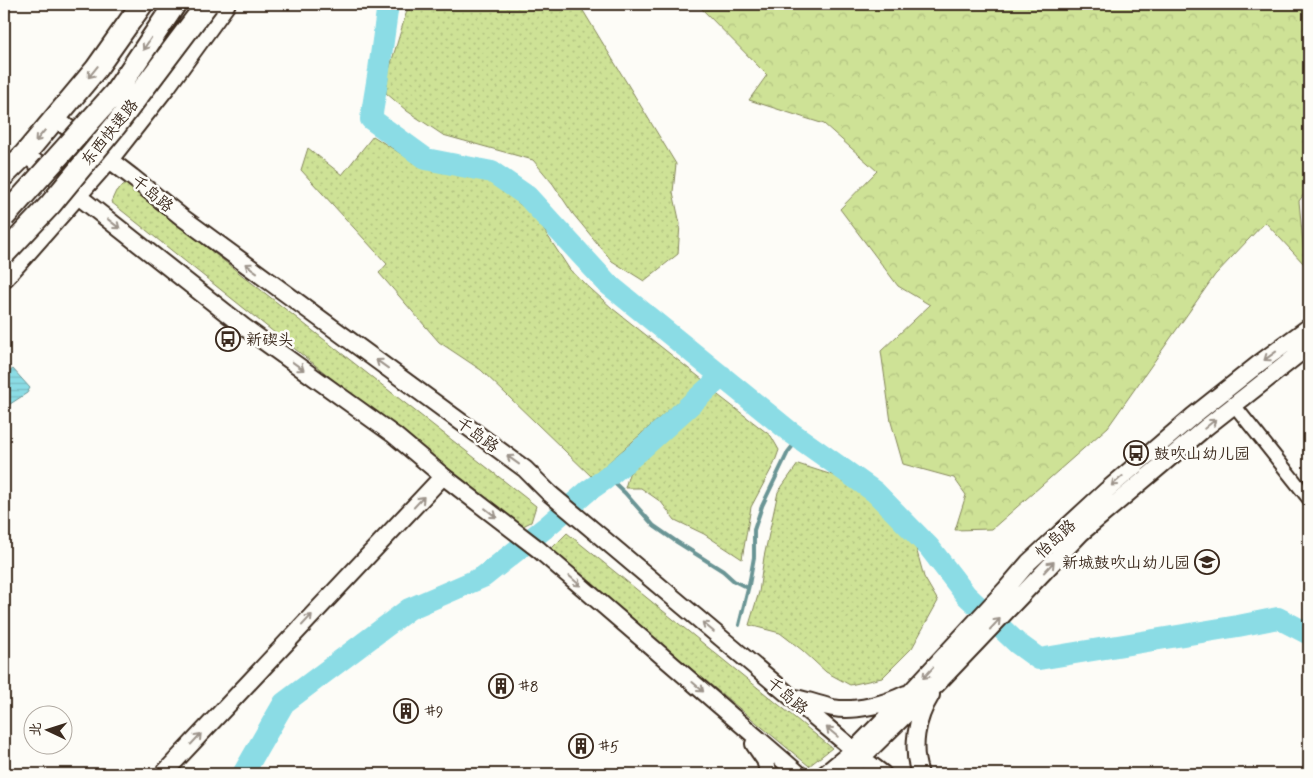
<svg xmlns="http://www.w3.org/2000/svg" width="1313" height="778" font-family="Mynerve,'LXGW WenKai TC',sans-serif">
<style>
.grass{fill:url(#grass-dots);stroke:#84865a}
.forest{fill:url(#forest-crowns);stroke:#84865a}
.water{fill:url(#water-rules);stroke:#6b9595}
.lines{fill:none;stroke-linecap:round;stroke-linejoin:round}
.stream{stroke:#6b9595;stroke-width:4}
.river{stroke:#8bdce5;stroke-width:22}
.street-casing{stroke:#3b2a1e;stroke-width:16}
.secondary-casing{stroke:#3b2a1e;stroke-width:20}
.highway-casing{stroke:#3b2a1e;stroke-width:25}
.street{stroke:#fdfcf7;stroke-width:12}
.secondary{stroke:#fdfcf7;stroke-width:16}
.highway{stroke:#fdfcf7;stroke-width:21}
.highway-bridge-casing{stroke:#3b2a1e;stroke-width:25;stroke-linecap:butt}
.highway-bridge{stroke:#fdfcf7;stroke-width:21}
.oneway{stroke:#9c938a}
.labels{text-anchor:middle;stroke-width:5;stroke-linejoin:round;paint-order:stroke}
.street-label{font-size:16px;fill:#3b2a1e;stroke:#fdfcf7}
.poi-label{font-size:16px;fill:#3b2a1e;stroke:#fdfcf7;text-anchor:start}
</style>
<defs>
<pattern id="grass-dots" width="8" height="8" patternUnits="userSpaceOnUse" patternTransform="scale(1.25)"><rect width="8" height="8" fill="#cee296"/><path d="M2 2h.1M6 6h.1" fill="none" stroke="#b2c281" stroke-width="1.8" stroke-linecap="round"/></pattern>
<pattern id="forest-crowns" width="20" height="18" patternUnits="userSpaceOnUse" patternTransform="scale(1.25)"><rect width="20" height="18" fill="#cee296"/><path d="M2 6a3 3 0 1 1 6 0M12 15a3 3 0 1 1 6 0" fill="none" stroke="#b2c281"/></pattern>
<pattern id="water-rules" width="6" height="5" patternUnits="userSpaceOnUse" patternTransform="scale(1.25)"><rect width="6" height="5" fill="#8bdce5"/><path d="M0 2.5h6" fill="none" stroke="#79bdc4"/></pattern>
</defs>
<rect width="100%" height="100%" fill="#fdfcf7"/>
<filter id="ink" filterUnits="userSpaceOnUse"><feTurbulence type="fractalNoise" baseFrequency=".02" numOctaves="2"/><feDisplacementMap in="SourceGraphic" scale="10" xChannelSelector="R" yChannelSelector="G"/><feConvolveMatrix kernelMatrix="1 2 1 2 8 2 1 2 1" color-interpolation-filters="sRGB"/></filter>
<g filter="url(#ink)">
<path class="grass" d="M409 4H579L676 164 673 192 680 224 678 254 644 281 612 261 573 214 553 184 533 160 443 135 407 111 386 93 389 70Z
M373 136 420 166 488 177 536 218 570 270 613 309 703 380 592 477 481 370 439 342 379 273 387 264 301 170 308 148 342 175Z
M126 184 536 506 531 522 519 528 111 202 116 191Z
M714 392 771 436 779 450 774 464 751 507 742 559 704 534 675 520 661 502 641 488H625L629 474 638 463Z
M798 464 851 481 889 514 916 548 924 577 938 601 912 648 882 678 850 685 826 672 802 650 780 633 749 625 759 592 764 557 778 492Z
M567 533 832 748 809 766 549 551Z"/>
<path class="forest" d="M697 4H1309V187L1299 201 1305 265 1265 222 1215 275 1108 427 992 529 955 530 966 495 954 478 903 464 891 422 881 351 930 305 898 286 840 209 877 171 824 124 749 100 767 75Z"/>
<path class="water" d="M13 369 30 388 27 393 4 408V375Z"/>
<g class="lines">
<path class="stream" d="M608 477 625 493 654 526 677 542 723 571 734 581 748 588
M739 625 749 585 754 557V530L762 506 788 452 799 438"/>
<path class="river" d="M388 4 379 70 371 119 426 159 492 172 527 196 608 284 789 431 875 492 929 547 966 595 1017 643 1039 659 1238 626 1278 618 1309 634
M243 774 284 703 409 609 483 577 545 528 588 491 604 480 638 452 722 376"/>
<defs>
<path id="street" d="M1234 405 1309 499"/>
<path id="secondary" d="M55 118 132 177 183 218 525 469 549 493 854 750 862 758 883 774
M25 154 244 327 394 435 443 476 538 549 799 774
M794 698C807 700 820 705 833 708 855 712 886 704 906 694
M754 744 765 760 769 774
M163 774 443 476
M825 774 854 750 905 698 1006 589 1029 562 1107 490 1193 416 1261 362 1309 327
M845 774 937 684 1081 533 1205 428 1309 346
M920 774C911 748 916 719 931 695"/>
<path id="highway" d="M4 175 25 154 96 69 142 4
M4 276 108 158 166 84 224 4"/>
</defs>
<use href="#street" class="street-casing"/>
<use href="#secondary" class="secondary-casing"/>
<use href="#highway" class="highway-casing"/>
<use href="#street" class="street"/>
<use href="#secondary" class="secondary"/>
<use href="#highway" class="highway"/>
<defs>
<path id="highway-bridge" d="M4 217 115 93 175 4
M4 254 50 205 116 125 207 4"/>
</defs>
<use href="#highway-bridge" class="highway-bridge-casing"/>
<use href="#highway-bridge" class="highway-bridge"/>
</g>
<defs><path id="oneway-shaft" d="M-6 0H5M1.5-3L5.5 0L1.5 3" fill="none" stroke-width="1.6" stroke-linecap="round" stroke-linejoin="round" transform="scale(1.25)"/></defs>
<g class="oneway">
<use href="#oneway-shaft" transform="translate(147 44) rotate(124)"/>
<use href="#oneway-shaft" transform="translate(93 72) rotate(129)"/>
<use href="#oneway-shaft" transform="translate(40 136) rotate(130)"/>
<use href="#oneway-shaft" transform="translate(114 224) rotate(38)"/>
<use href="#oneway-shaft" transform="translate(251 268) rotate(-144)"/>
<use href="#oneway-shaft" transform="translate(1270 356) rotate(144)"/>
<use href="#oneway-shaft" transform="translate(382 364) rotate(-144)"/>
<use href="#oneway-shaft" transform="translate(298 366) rotate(36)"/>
<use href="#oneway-shaft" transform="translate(1210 424) rotate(-39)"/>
<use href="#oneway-shaft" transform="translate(513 460) rotate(-144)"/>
<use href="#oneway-shaft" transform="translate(1117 481) rotate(139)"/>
<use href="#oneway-shaft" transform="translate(419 502) rotate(-47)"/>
<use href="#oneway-shaft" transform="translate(491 513) rotate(38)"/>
<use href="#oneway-shaft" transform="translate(1049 567) rotate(-47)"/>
<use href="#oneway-shaft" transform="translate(575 581) rotate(41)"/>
<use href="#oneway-shaft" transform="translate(307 620) rotate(-47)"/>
<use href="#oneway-shaft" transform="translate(995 624) rotate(-47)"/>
<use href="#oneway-shaft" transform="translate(708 627) rotate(-140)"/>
<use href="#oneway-shaft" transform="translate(928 673) rotate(133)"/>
<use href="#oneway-shaft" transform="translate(698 687) rotate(41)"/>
<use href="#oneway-shaft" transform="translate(832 732) rotate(-140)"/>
<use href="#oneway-shaft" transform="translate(196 739) rotate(-47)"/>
</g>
</g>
<defs>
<symbol id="bus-ring" viewBox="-11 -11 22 22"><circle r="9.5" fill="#fdfcf7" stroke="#3b2a1e" stroke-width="1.5"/><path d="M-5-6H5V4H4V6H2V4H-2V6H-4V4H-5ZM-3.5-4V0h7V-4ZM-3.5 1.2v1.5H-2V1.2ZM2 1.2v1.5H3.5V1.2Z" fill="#3b2a1e"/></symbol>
<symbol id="school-ring" viewBox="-11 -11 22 22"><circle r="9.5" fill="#fdfcf7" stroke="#3b2a1e" stroke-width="1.5"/><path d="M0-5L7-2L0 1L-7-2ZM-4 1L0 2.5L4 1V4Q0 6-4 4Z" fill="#3b2a1e"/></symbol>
<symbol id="building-ring" viewBox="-11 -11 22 22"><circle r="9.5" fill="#fdfcf7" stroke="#3b2a1e" stroke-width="1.5"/><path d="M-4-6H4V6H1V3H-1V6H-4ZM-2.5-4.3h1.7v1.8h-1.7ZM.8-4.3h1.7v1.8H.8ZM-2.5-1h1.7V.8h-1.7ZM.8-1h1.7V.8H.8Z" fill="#3b2a1e"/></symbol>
</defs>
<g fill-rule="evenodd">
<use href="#bus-ring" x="214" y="325" width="28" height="28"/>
<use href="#bus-ring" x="1122" y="439" width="28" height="28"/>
<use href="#school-ring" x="1193" y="548" width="28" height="28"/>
<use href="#building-ring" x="487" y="672" width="28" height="28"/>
<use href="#building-ring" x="392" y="697" width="28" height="28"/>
<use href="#building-ring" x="567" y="732" width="28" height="28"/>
</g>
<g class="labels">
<g class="street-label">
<text transform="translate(109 132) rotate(-51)" y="6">东西快速路</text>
<text transform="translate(153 193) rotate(39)" y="6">千岛路</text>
<text transform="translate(478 434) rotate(36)" y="6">千岛路</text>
<text transform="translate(1055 538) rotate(-43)" y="6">怡岛路</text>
<text transform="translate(788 695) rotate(40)" y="6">千岛路</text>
</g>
<g class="poi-label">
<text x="246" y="345">新碶头</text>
<text x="1154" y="459">鼓吹山幼儿园</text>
<text x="1190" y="568" text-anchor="end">新城鼓吹山幼儿园</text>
<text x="518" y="692">#8</text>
<text x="424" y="717">#9</text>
<text x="598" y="752">#5</text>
</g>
</g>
<rect width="1313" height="778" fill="none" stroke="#fdfcf7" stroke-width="20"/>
<rect x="10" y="10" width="1293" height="758" fill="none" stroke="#3b2a1e" stroke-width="2" filter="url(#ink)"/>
<g transform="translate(48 730) rotate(274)"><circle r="24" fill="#fdfcf7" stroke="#afa8a0"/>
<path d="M0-4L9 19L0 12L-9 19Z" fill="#3b2a1e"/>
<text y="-8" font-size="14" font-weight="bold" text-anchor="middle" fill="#3b2a1e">北</text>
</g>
</svg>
